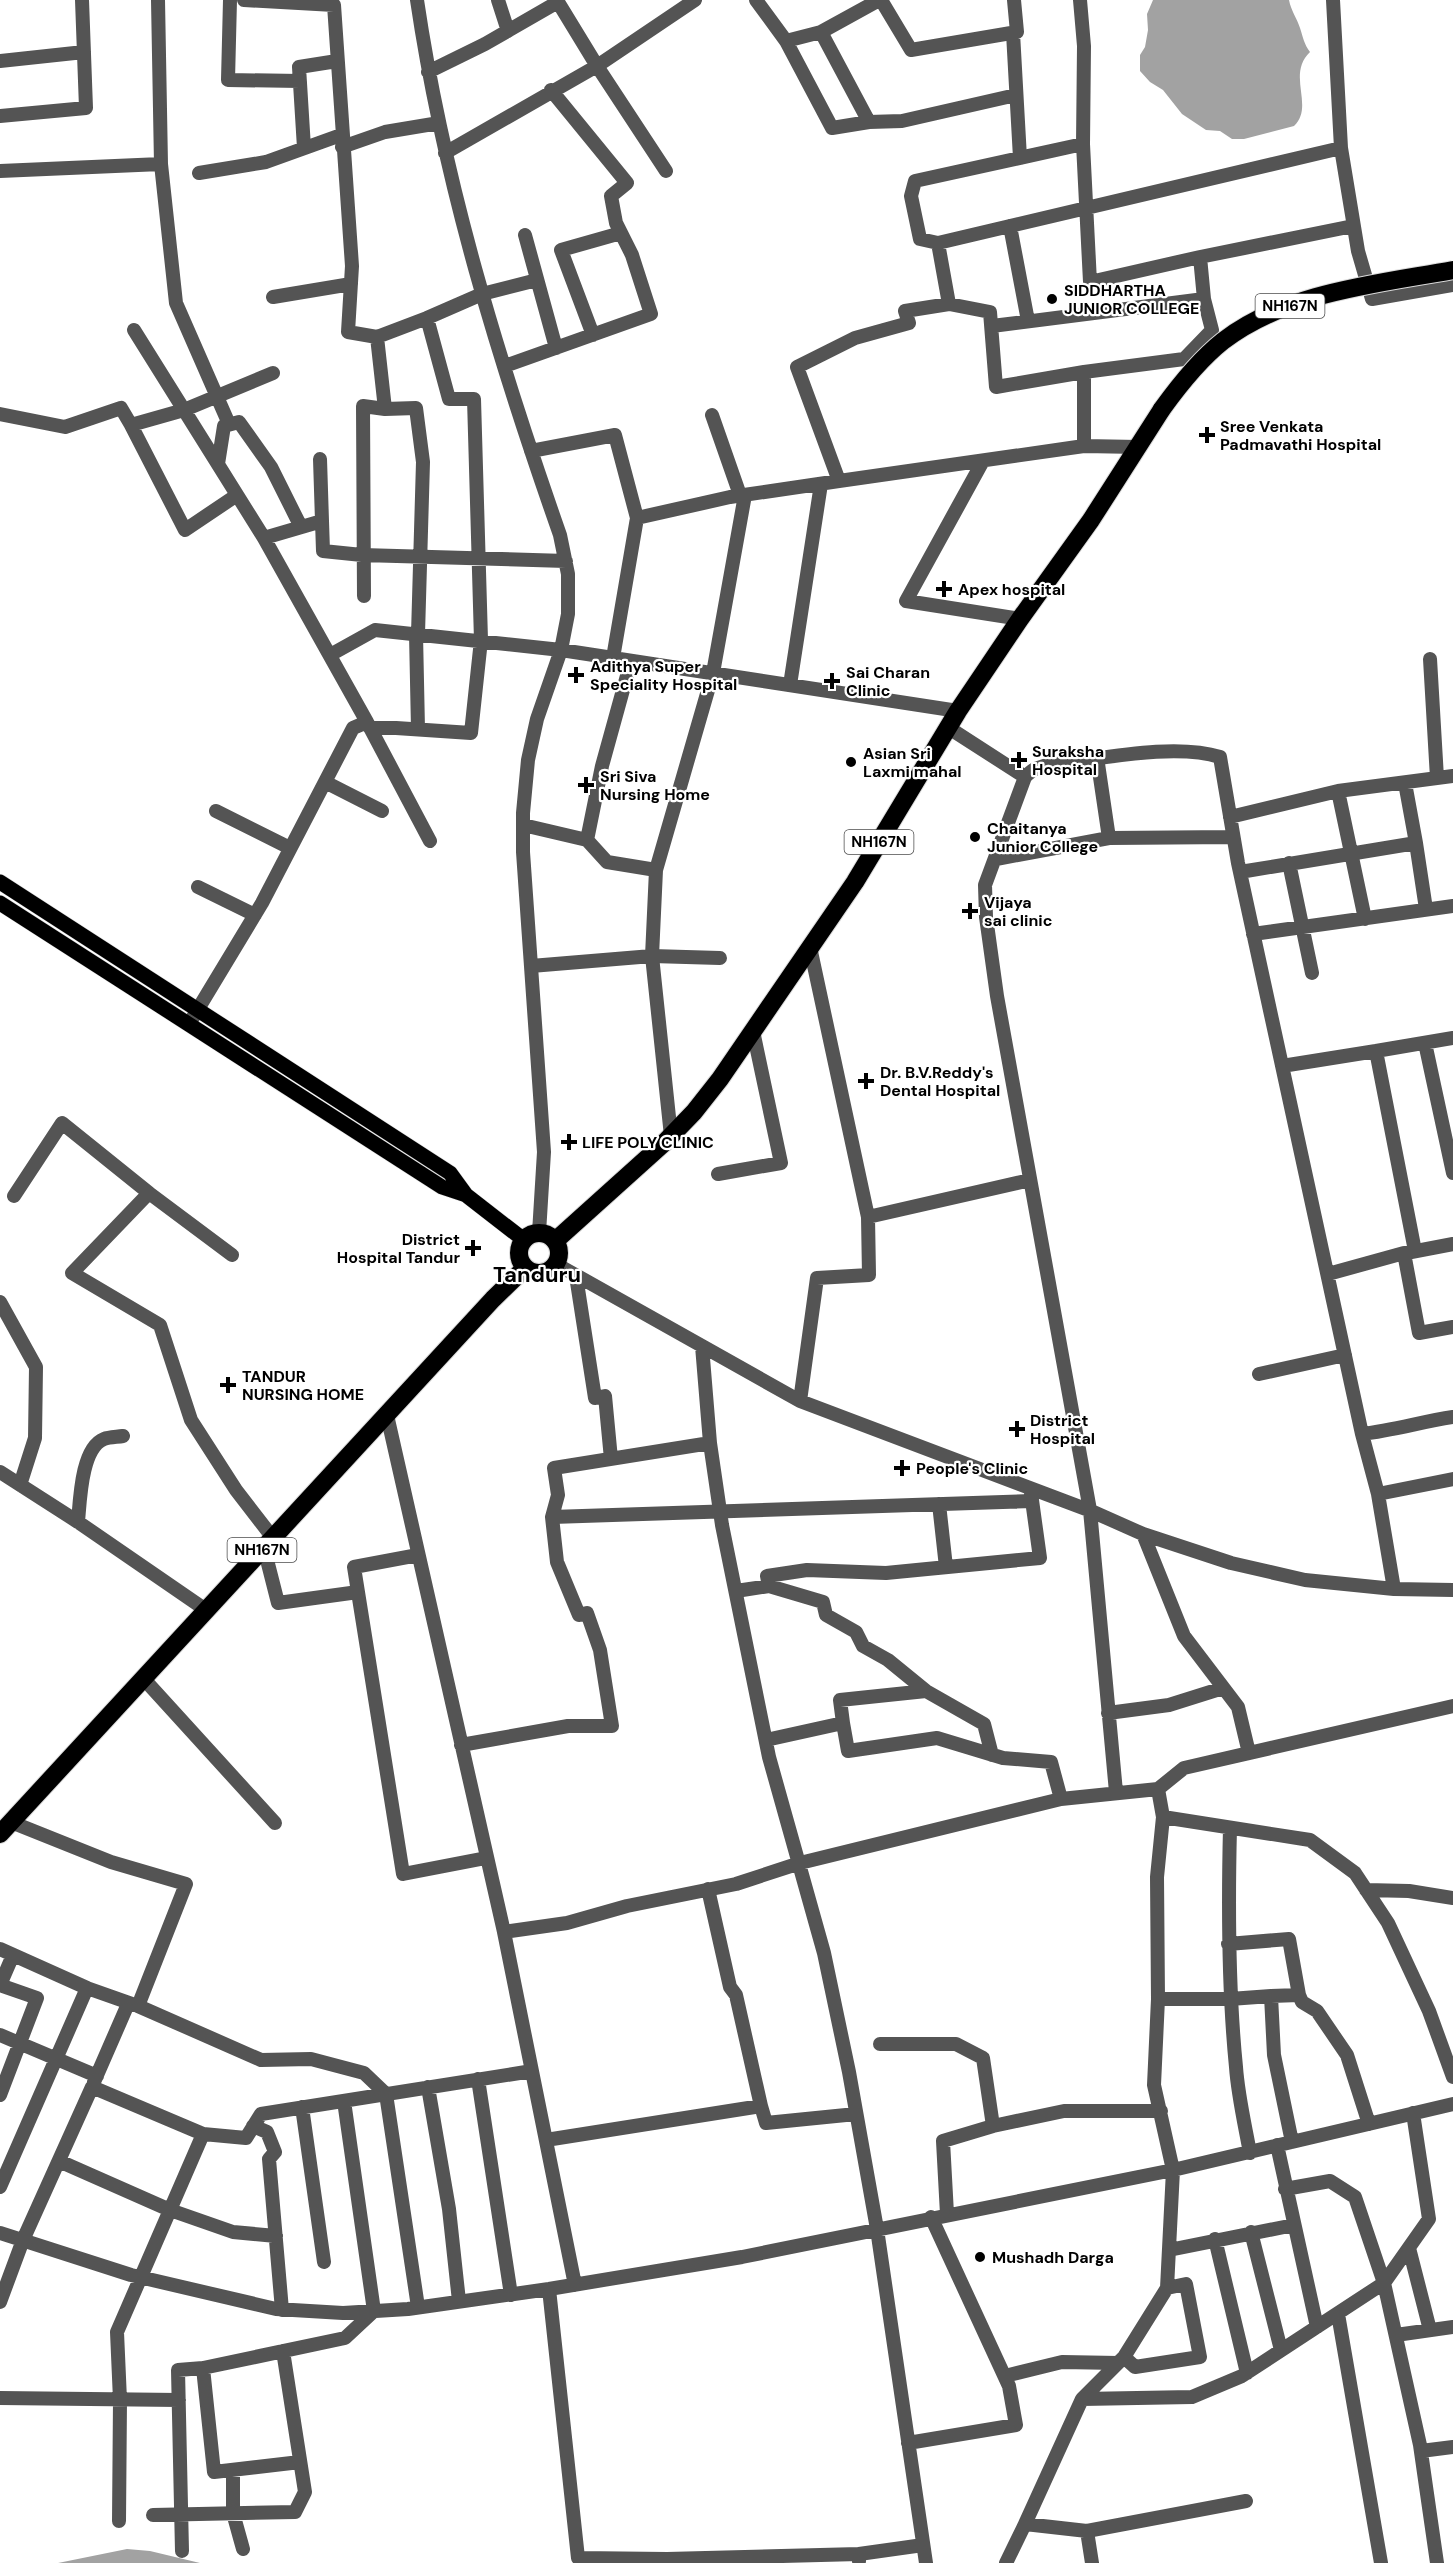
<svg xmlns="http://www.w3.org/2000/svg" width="1453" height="2563" font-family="'DM Sans',sans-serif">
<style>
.water{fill:#a2a2a2}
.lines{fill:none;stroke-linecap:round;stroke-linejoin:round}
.major-casing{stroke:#dbdbdb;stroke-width:16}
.highway-casing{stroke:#dbdbdb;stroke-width:20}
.minor{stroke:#545454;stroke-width:14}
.major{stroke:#000;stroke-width:15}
.highway{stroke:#000;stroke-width:18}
.highway-bridge-casing{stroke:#dbdbdb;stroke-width:20;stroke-linecap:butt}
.highway-bridge{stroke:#000;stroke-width:18}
.poi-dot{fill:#000;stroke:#fff;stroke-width:2}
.labels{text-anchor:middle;stroke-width:4.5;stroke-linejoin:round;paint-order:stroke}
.shield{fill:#fff;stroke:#4c4c4c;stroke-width:1.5}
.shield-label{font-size:15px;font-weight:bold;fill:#000}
.poi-label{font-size:16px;font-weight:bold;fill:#000;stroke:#fff;text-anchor:start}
.district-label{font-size:22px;font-weight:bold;fill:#000;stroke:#fff}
</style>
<rect width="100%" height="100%" fill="#fff"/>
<path class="water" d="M1153 0H1289C1291 11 1297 18 1300 28 1303 37 1304 44 1310 52 1286 75 1315 106 1294 126L1244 139H1232L1220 131 1206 130 1182 114 1163 90 1150 82 1140 71V55L1145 47 1148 30 1147 14Z
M127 2549 150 2551 200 2563H58Z"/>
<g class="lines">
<defs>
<path id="major" d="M0 882 450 1173 466 1195 524 1240
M0 903 442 1187 466 1195"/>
<path id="highway" d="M519 1253a20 20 0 1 1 40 0a20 20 0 1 1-40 0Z
M555 1241 665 1142 694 1112 720 1079 855 882 958 711 1020 619 1091 520 1162 409
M0 1834 493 1299 525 1268"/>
</defs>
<use href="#major" class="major-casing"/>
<use href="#highway" class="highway-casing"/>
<path class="minor" d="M230 0 228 80 300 81
M244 0 334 5 352 266 348 332 377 337 427 318 449 399H474L481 640 471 733 396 728H370
M417 0C444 183 499 361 560 535L568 574V614L561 650 537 719 528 760 523 813V852L544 1152 539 1233
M498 0 508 31
M756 0 786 41
M879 0 821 32 786 41 832 128 869 122 902 121 1016 95
M881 0 911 50 1017 32 1014 0
M1080 0 1084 46 1083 144 1090 282 1200 257 1204 299
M1333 0 1341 148 1358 251 1372 299 1453 285
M821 32 869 122
M1013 33 1020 158
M0 61 84 52
M428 72 485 44 558 2 597 66 666 171
M0 116 86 108 82 0
M342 147 385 132 439 123
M304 148 299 67 337 61
M445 153 597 66 695 0
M161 164 176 303 229 424
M0 171 161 164 158 0
M199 173 266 162 341 135
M1010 226 1028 321
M525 235 556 348
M938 243 920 239 911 196 915 181 1083 144
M1200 257 1353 226
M273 297 351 284
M949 304 938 243 1341 148
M427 318 482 294 537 280
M992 326 1204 299 1212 330 1184 359 1084 372
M134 330 264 538 367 722 353 728 262 903 189 1024
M593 335 561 250 621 233
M377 337 385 409 416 408 423 462 418 634
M505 366 651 314 632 255 616 223 611 196 627 183 551 90
M0 414 65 427 121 408 131 425 184 410 273 373
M712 415 740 495
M131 425 185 530 237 495
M531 451 615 435 637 518 730 497 839 481 1084 446 1138 447
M320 459 322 521
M983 461 906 601 1020 619
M218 464 224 426 239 422 271 467 301 527
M839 481 797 367 855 338 909 323 905 311 949 304 990 312 996 387 1084 372V446
M264 538 322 521 323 551 362 555 566 561
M364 596 363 406 385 409
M416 634 418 729
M330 655 375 630 561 650 958 711
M613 658 637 518
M1430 659 1437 778
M790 685 821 484
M367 722 430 841
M949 728 1025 777
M1097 757 1109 838 1233 837
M325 782 382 811
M1405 783 1416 843
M1338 791 1365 919
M216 811 290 848
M1230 817 1338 791 1453 776
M523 825 587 840 602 766 631 661
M587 840 607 862 656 870
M996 859 1109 838
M1289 863 1312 973
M1240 872 1416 843 1426 909
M198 887 255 915
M1253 934 1453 906
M810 947 868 1217 1030 1180
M531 966 652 956 656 870 713 673 745 495
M1425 1043 1453 1173
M1376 1051 1453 1038
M1282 1066 1376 1051 1415 1251
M671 1136 652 956 720 958
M718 1174 781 1163 753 1031
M14 1196 62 1123 149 1193
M1406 1253 1453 1244
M232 1255 149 1193 72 1273 160 1325 191 1420 236 1490 273 1538
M556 1264 800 1401 1091 1511 1143 1534 1231 1563 1305 1580 1394 1589 1453 1590
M1328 1274 1404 1253 1419 1333 1453 1327
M576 1276 595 1398 605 1396 611 1459
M0 1302 36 1367 35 1438 20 1485
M702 1346 710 1443 722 1525 769 1757 824 1953 849 2072 877 2229 926 2563
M1259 1374 1345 1355
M800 1401 817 1278 869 1275 868 1217
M387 1415 504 1932 567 1923 627 1906 736 1884 800 1863 1061 1799 1158 1789 1184 1768 1453 1706
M1362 1434C1394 1430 1421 1422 1453 1417
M710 1443 554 1468 558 1495 552 1517 1032 1501
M0 1472 78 1522 206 1610
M1378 1494 1453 1479
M939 1504 946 1567
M78 1522C80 1501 81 1448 104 1439 109 1437 117 1437 123 1436
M1143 1534 1184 1636 1238 1707 1249 1753
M264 1548 278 1603 358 1592
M418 1555 354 1567 403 1874 486 1858
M769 1586 767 1576 807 1570 886 1573 1040 1558 1031 1493
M736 1591 769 1586 823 1602 826 1615 856 1632 863 1646 888 1660 926 1691 984 1724 992 1755
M143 1678 275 1823
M1108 1713 1169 1705 1223 1688
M843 1723 840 1700 926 1691
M766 1740 843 1723 848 1751 937 1738 1003 1758 1051 1762 1061 1799
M461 1745 568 1726H612L600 1650 587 1613 579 1615 557 1562 552 1517
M1158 1789 1163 1817 1157 1877 1158 1999 1154 2085 1173 2170 1167 2288 1124 2357 1082 2399 1192 2397 1242 2376 1384 2283 1355 2197 1330 2181 1285 2189
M1116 1792 1090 1510 997 996 986 917 985 885 1025 777C1028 774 1031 771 1035 769 1047 764 1059 763 1072 762 1115 756 1179 744 1220 757L1238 863 1362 1434 1378 1494 1394 1589
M1163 1817 1310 1840 1355 1873 1388 1923 1429 2011 1453 2077
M11 1822 111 1862 186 1884 138 2006 261 2060 311 2059 364 2073 386 2094 418 2307
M1230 1828C1228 1908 1228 1987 1236 2067 1238 2096 1245 2125 1250 2153
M708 1889 730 1987 736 1995 761 2106
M1366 1890 1409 1891 1453 1898
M504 1932 575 2285
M1228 1944 1289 1939 1299 1995 1271 1996
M0 1949 87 1988
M0 1985 37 1998 0 2095
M0 1985 13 1955
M1299 1995 1302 2002 1317 2011 1347 2055 1369 2124
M1158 1999H1230L1271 1996 1274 2055 1292 2142
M0 2035 97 2076
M880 2044H956L983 2058 993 2126 1064 2111H1161
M478 2079 511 2295
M94 2082 128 2004
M428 2087 449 2209 459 2301
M302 2107 324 2262
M1413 2113 1429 2219 1384 2283 1420 2445 1437 2563
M253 2126 267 2132 275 2152 269 2159 282 2310
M546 2140 761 2106 766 2123 856 2114
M1277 2145 1317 2327
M59 2161 170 2210 233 2232 276 2236
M0 2187 87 1988 138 2006
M947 2214 943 2141 993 2126
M1251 2232 1281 2350
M0 2233 131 2275 276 2309 343 2313 408 2309 549 2289 742 2257 1173 2170 1453 2104
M1215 2239 1247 2373
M1409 2248 1430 2330
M1169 2250 1294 2225
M549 2289 578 2558 667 2559 859 2554
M0 2302 23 2240 92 2087 203 2134
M1338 2314 1381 2563
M1396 2335 1453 2327
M1124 2357 1135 2367 1200 2357 1186 2284 1167 2288
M203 2368 214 2472 300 2462
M1005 2376 1062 2362 1118 2363
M0 2398 179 2400
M908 2443 1016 2425 1009 2386 931 2217
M1421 2451 1453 2447
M233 2470V2513L243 2549
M153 2515 295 2512 305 2492 283 2351
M119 2521 120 2400 117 2332 203 2134 246 2138 261 2114 532 2071
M1025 2524 1082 2399
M1087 2531 1246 2501
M182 2551 178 2370 203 2368 345 2338 374 2311 344 2101
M859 2561V2554L923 2545
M1006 2563 1025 2524 1087 2531 1092 2563"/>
<use href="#major" class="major"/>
<use href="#highway" class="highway"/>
<defs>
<path id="highway-bridge" d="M1162 409C1180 384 1199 360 1223 341 1287 292 1376 284 1453 270"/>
</defs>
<use href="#highway-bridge" class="highway-bridge-casing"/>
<use href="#highway-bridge" class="highway-bridge"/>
</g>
<g class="poi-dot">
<circle cx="1052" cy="299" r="6"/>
<path d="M1204 426h6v6h6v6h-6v6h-6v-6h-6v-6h6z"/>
<path d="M941 580h6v6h6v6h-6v6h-6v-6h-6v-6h6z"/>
<path d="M573 666h6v6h6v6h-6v6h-6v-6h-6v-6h6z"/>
<path d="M829 672h6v6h6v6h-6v6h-6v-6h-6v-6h6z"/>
<path d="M1016 751h6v6h6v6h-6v6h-6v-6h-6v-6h6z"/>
<circle cx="851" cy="762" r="6"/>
<path d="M583 776h6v6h6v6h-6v6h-6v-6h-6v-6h6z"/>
<circle cx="975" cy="837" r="6"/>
<path d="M967 902h6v6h6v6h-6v6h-6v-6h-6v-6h6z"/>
<path d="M863 1072h6v6h6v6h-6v6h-6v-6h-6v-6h6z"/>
<path d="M566 1133h6v6h6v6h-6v6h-6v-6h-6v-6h6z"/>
<path d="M470 1239h6v6h6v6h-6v6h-6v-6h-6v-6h6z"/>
<path d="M225 1376h6v6h6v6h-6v6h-6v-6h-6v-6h6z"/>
<path d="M1014 1420h6v6h6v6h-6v6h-6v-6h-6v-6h6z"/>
<path d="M899 1459h6v6h6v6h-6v6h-6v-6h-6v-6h6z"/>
<circle cx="980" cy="2257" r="6"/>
</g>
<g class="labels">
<g class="shield">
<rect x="1255.5" y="294" width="69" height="24" rx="4.5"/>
<rect x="844.5" y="830" width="69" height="24" rx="4.5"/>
<rect x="227.5" y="1538" width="69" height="24" rx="4.5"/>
</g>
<g class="shield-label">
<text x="1290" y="311">NH167N</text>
<text x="879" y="847">NH167N</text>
<text x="262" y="1555">NH167N</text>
</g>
<g class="poi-label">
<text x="1064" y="296">SIDDHARTHA<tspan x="1064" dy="18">JUNIOR COLLEGE</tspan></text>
<text x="1220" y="432">Sree Venkata<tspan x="1220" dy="18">Padmavathi Hospital</tspan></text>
<text x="958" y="595">Apex hospital</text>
<text x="590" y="672">Adithya Super<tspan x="590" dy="18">Speciality Hospital</tspan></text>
<text x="846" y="678">Sai Charan<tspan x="846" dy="18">Clinic</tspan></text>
<text x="1032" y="757">Suraksha<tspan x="1032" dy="18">Hospital</tspan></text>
<text x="863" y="759">Asian Sri<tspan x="863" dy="18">Laxmi mahal</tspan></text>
<text x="600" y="782">Sri Siva<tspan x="600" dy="18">Nursing Home</tspan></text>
<text x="987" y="834">Chaitanya<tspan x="987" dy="18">Junior College</tspan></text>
<text x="984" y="908">Vijaya<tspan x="984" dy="18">sai clinic</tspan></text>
<text x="880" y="1078">Dr. B.V.Reddy's<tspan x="880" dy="18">Dental Hospital</tspan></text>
<text x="582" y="1148">LIFE POLY CLINIC</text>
<text x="460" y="1245" text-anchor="end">District<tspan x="460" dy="18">Hospital Tandur</tspan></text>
<text x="242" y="1382">TANDUR<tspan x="242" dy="18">NURSING HOME</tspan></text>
<text x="1030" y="1426">District<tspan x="1030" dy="18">Hospital</tspan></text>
<text x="916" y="1474">People's Clinic</text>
<text x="992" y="2263">Mushadh Darga</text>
</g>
<g class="district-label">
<text x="537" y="1282">Tanduru</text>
</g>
</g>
</svg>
